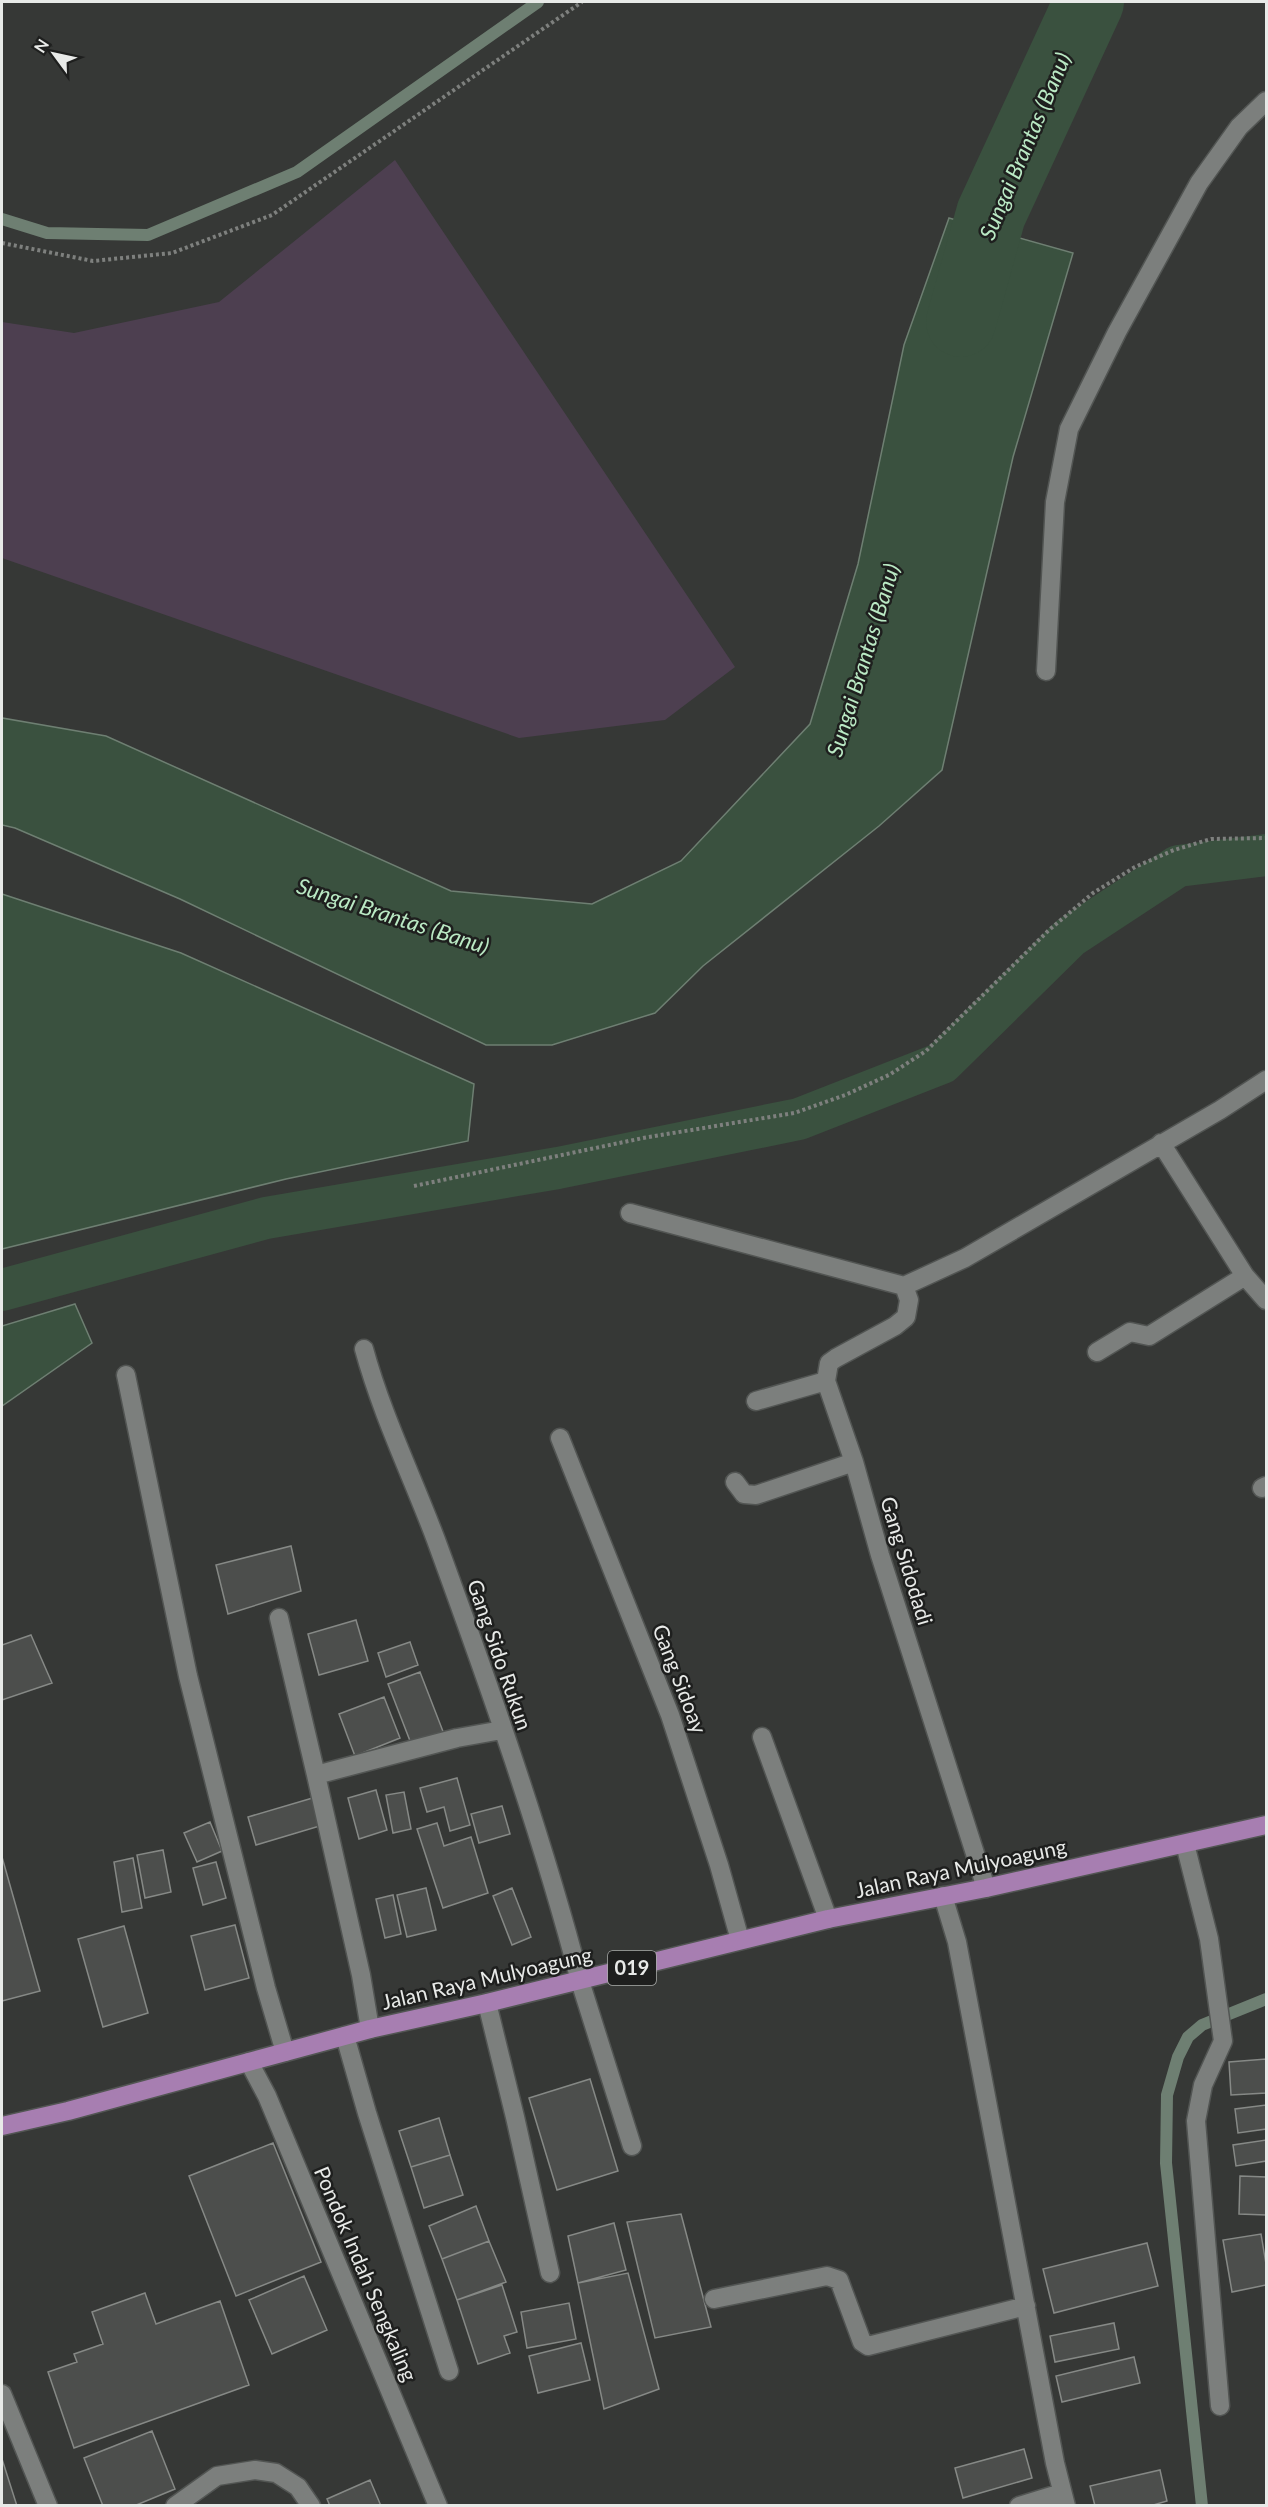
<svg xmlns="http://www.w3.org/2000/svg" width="1268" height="2507" font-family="Lato,sans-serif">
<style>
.green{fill:#4d3f50}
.water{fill:#3a513f;stroke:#6e7f72;stroke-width:1.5}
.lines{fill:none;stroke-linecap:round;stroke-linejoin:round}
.stream{stroke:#6e7f72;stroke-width:12}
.canal{stroke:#3a513f;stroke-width:42}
.river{stroke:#3a513f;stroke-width:70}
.building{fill:#4c4e4c;stroke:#868986;stroke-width:1.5}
.lane-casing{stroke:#525553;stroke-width:21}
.street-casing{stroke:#525553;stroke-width:21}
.primary-casing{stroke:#525553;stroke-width:21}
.path{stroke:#7e807e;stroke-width:4;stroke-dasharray:3 3;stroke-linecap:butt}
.lane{stroke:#7c7f7d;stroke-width:18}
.street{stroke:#7c7f7d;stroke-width:18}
.primary{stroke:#a77eb1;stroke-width:18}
.labels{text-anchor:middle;stroke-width:5;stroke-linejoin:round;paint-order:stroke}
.shield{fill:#1e1f1e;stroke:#abadab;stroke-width:1.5}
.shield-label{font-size:20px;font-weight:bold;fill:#e8eae8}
.street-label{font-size:21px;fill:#e8eae8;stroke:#1e1f1e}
.water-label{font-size:22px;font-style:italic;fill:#bae9c4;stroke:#1e1f1e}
</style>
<rect width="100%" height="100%" fill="#363836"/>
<path class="green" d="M395 160 735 667 665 720 519 738 2 558V322L74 333 219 302Z"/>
<path class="water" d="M949 218 1073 253 1013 457 942 770 879 826 703 966 655 1013 552 1045H486L180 899 15 828 2 825V718L106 736 451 891 592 904 681 861 810 724 858 564 904 345Z
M2 894 181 953 474 1084 468 1141 286 1179 2 1249Z
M75 1304 92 1343 2 1406V1326Z"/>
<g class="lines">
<path class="stream" d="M2 219 47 233 148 235 297 172 538 2
M1202 2506 1166 2163 1167 2095 1178 2057 1188 2037 1202 2025 1266 1999"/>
<path class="canal" d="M2 1290 266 1218 558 1168 799 1119 942 1063 1070 937 1178 866 1266 855"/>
<path class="river" d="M961 322 991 214 1089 2"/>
</g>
<path class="building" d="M291 1546 301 1591 228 1614 216 1565Z
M356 1620 368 1661 319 1675 308 1634Z
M31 1635 52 1683 2 1700V1645Z
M410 1642 418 1665 386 1677 378 1653Z
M420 1672 444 1734 412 1746 388 1684Z
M384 1697 400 1738 355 1756 339 1714Z
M457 1778 470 1825 450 1831 444 1807 427 1812 420 1788Z
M376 1790 387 1830 359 1839 348 1798Z
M404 1792 411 1829 393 1833 386 1795Z
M316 1797 323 1825 256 1845 248 1817Z
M502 1806 510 1834 479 1843 471 1814Z
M210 1822 222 1851 197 1862 184 1833Z
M437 1823 444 1846 471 1837 488 1893 443 1908 417 1829Z
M163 1850 171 1892 145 1898 137 1855Z
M2 1857 40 1991 2 2001Z
M133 1858 142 1908 122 1912 114 1862Z
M216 1862 226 1898 203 1905 193 1868Z
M426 1888 436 1930 407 1937 397 1895Z
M512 1888 531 1937 512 1945 493 1896Z
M393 1895 401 1934 385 1938 376 1899Z
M235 1925 249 1978 205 1990 191 1936Z
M124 1926 148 2013 103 2027 78 1939Z
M1266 2059V2093L1231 2095 1229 2062Z
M590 2079 618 2171 557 2190 529 2098Z
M1266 2105V2129L1238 2133 1235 2109Z
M439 2118 450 2155 411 2167 399 2131Z
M1266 2140V2161L1236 2166 1233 2145Z
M273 2143 321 2262 236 2296 189 2176Z
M450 2155 463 2195 424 2208 411 2167Z
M1240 2176 1266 2177V2215L1239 2214Z
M476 2206 489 2241 442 2259 429 2226Z
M681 2214 711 2327 655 2338 627 2222Z
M614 2223 626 2270 578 2283 568 2236Z
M1261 2234 1266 2264V2285L1232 2292 1223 2240Z
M489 2241 506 2282 457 2300 442 2259Z
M1147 2243 1158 2286 1054 2313 1043 2269Z
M628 2273 659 2389 604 2409 578 2283Z
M304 2276 327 2330 272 2354 249 2300Z
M502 2285 517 2332 504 2336 510 2353 478 2364 457 2300Z
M145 2293 156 2324 220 2301 249 2385 74 2448 48 2372 77 2362 74 2354 103 2344 92 2312Z
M569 2303 576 2339 527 2348 521 2312Z
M1114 2323 1119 2349 1055 2362 1050 2336Z
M581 2343 590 2380 538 2393 529 2356Z
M1134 2357 1140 2383 1062 2402 1056 2376Z
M152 2431 175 2489 134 2506H103L84 2458Z
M1024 2449 1032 2478 963 2498 955 2468Z
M2 2459 17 2506H2Z
M1160 2470 1167 2501 1150 2506H1095L1090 2486Z
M370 2480 381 2506H330L327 2499Z"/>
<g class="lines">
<defs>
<path id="lane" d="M1046 671 1055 502 1069 429 1117 332 1199 183 1239 127 1266 101
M580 1981 632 2146
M2 2394 48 2506
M175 2506 217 2476 255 2470 276 2473 298 2487 311 2506"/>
<path id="street" d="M1161 1143 1245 1276 1266 1300
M630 1213 904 1286 965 1258 1220 1110 1266 1080
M904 1286 909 1300 906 1317 895 1326 836 1358 829 1363 826 1381 854 1462 880 1555 986 1888
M364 1349C382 1415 412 1476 436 1540 489 1685 541 1832 580 1981
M1097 1352 1130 1332 1149 1336 1245 1276
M126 1375 188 1676 266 1988 285 2052
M756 1401 826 1381
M560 1438 670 1715 719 1865 740 1940
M735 1482 744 1494 756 1495 854 1462
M1262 1488 1266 1486
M279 1618 316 1775 361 1975 370 2029
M762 1737 828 1919
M316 1775 457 1738 502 1730
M1185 1844 1209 1939 1223 2041 1203 2085 1196 2121 1220 2406
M943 1896 957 1942 1055 2463 1066 2506
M487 2003 515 2117 550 2273
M345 2036 367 2113 449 2371
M249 2062 267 2096 438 2506
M714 2299 827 2276 839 2280 862 2342 868 2346 1026 2306
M1019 2506 1061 2493"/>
<path id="primary" d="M2 2126 68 2111 370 2029 487 2003 828 1919 986 1888 1266 1825"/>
</defs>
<use href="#lane" class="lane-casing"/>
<use href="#street" class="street-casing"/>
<use href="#primary" class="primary-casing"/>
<path class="path" d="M2 243 93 261 172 253 272 215 582 2
M414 1186 643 1138 794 1113 845 1095 889 1075 926 1051 1049 930 1093 893 1135 867 1174 850 1211 839 1266 838"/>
<use href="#lane" class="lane"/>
<use href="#street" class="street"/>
<use href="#primary" class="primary"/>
</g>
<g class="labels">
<rect class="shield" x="608" y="1951" width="48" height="34" rx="4.5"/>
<g class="shield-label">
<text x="632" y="1975">019</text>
</g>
<g class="street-label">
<text transform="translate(906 1561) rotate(73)" y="7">Gang Sidodadi</text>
<text transform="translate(499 1655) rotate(71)" y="7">Gang Sido Rukun</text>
<text transform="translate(679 1679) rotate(69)" y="7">Gang Sidoay</text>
<text transform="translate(961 1869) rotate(-12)" y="7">Jalan Raya Mulyoagung</text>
<text transform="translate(487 1979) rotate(-13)" y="7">Jalan Raya Mulyoagung</text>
<text transform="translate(365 2274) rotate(67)" y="7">Pondok Indah Sengkaling</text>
</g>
<g class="water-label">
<text transform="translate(1025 146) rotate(-67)" y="8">Sungai Brantas (Banu)</text>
<text transform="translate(863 660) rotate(-73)" y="8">Sungai Brantas (Banu)</text>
<text transform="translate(393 916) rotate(18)" y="8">Sungai Brantas (Banu)</text>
</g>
</g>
<rect width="1268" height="2507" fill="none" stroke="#e8eae8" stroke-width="6"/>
<g transform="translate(54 54) rotate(303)" stroke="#1e1f1e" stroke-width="4.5" paint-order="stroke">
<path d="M0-4.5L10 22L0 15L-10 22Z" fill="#e8eae8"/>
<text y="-9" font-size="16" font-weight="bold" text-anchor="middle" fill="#e8eae8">N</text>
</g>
</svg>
